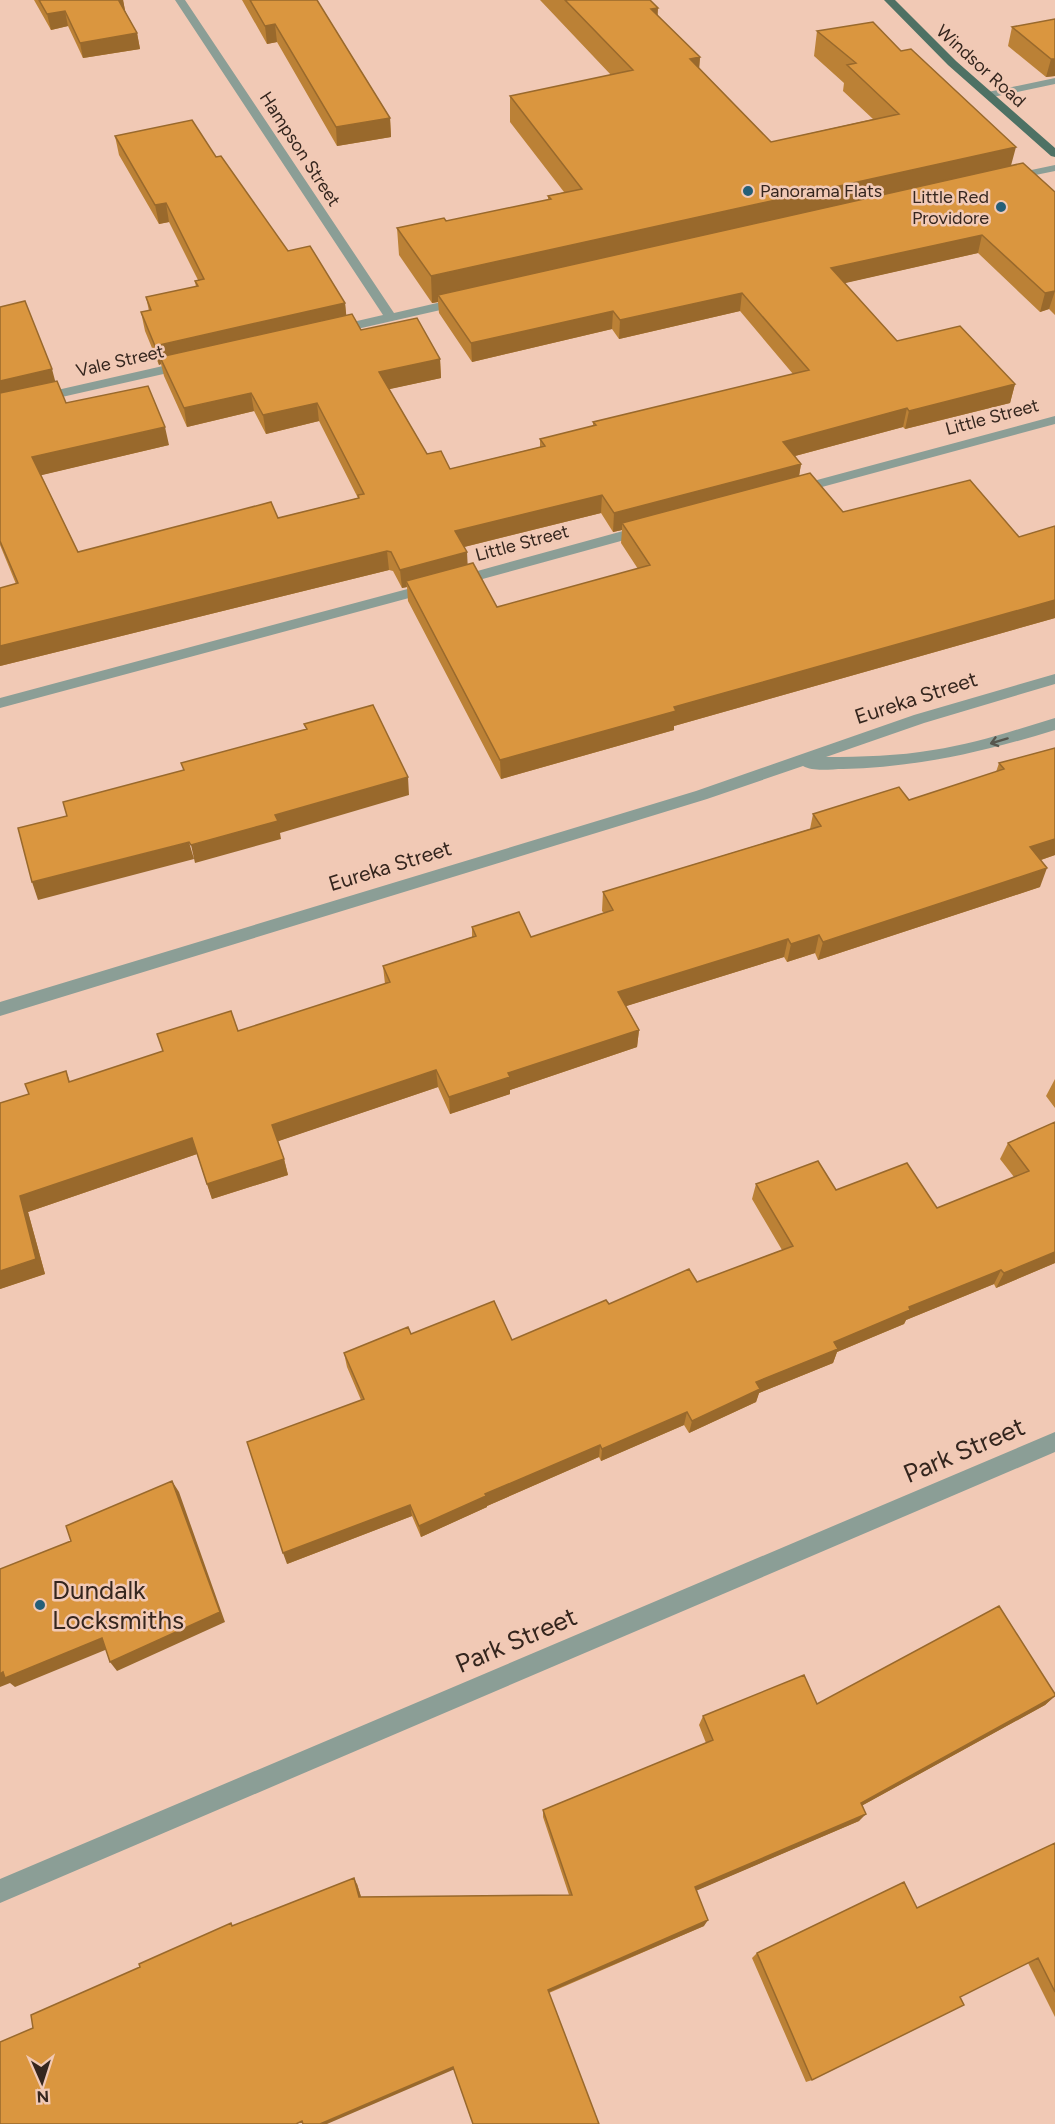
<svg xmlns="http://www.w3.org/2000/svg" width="1055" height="2124" font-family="Figtree,sans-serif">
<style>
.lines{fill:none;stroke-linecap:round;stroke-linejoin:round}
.minor{fill:#8b9e96;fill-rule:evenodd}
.major{fill:#4e7164;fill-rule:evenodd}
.wall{fill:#bb8136;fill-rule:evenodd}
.shaded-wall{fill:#99692c}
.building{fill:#da963f;stroke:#99692c;stroke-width:1.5}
.oneway{stroke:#57564e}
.poi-dot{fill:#255f78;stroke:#f1c9b5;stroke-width:2}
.labels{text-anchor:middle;stroke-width:5;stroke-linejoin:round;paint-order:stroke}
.far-street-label{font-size:18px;fill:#35261e;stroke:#f1c9b5}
.far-poi-label{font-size:18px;fill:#35261e;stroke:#f1c9b5;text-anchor:start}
.street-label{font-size:21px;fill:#35261e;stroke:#f1c9b5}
.near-street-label{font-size:26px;fill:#35261e;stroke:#f1c9b5}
.near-poi-label{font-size:26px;fill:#35261e;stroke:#f1c9b5;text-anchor:start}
</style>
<rect width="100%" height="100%" fill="#f1c9b5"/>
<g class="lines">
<path class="minor" d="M175 0H185L394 313 463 297 469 301 467 304 335 334 331 333 329 330 331 327 383 315Z
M1055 78V84L988 98 983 95 988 92Z
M1055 165V171L1011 180 1005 177 1007 175Z
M185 361 191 365 190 368 0 411V403Z
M1055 416V424L796 494 789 490 791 487Z
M645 525 650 527 652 530 650 533 457 586 450 581 452 578Z
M430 583 437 588 435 591 0 708V698Z
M1055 674V684L924 723 826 757C862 757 898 756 933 750 975 744 1015 730 1055 718V730C983 752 919 767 843 769 831 769 813 772 803 766L707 799 0 1016V1002L696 791 914 715Z
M1055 1432V1452L0 1903V1879Z"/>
<path class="major" d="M884 0H895L956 61 1055 148V157L1051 156 948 65Z"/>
</g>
<path class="wall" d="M34 0H123L125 11 137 33 140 49 83 58 68 26 51 30Z
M242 0H317L390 118 391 137 337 146 277 42 267 44Z
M540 0H650L658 16 700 57 699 68 771 142 873 119 843 91 844 83 814 56 817 31 1011 166 1055 192V315L1049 309 1040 312 978 253 844 283 897 341 1015 384 1010 403 905 429 903 427 795 456 801 464 799 476 843 512 1019 537 1055 526V618L674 726V730L501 779 408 601 407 587 402 588 393 571 389 570 0 666 16 584 0 545V307L55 381 66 403 169 445 41 475 78 552 278 518 358 498 319 421 266 434 254 411 187 427 164 376 161 364 159 365 145 331 141 312 149 311 146 297 196 287 195 281 198 280 169 222 159 224 119 155 115 136 216 157 288 251 345 303 346 316 361 330 440 359 441 378 389 389 427 454 450 469 540 447V439L593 426V422L793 374 740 311 619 339 612 329 472 362 439 313 438 302 432 303 399 255 397 228 446 221 548 200V196L564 192 510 122V96L611 75ZM601 513 613 532 622 530 621 543 638 569 497 607 467 564 464 547Z
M1055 19V76L1046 77 1008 46 1012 27Z
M1055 748V855L1041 860 1040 887 818 960 815 953 787 962 784 957 626 1006 639 1030 637 1047 510 1090V1094L450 1114 438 1087 278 1141 284 1159 288 1175 212 1199 197 1154 28 1212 45 1274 0 1289V1103L29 1094 66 1071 70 1082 238 1031 385 984 383 966 472 937V927L531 937 604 913 602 911 603 892 810 829 813 814 909 800 996 772 999 763Z
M1055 1079V1108L1046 1096Z
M1055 1122V1263L996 1288 994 1284 906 1320 904 1324 837 1352 833 1363 759 1393 756 1402 689 1433 684 1425 601 1461 599 1457 487 1506V1507L421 1537 412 1516 287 1564 361 1400 347 1367 344 1353 411 1334 512 1340 609 1304 697 1282 782 1250 752 1199 756 1184 836 1190 937 1208 1014 1177 1000 1159 1008 1143Z
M1055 1696 1045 1705 863 1805 859 1821 697 1890 704 1926 549 1993 454 2070 33 2028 234 1925 357 1884 361 1897 569 1895 543 1817V1810L706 1743 699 1725 703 1716 817 1704Z
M1055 1843V2017L1028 1963 960 1997 812 2080 806 2082 752 1958 757 1953 917 1908Z"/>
<path class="shaded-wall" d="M123 0 126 15 119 1Z
M658 8 657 33 651 9Z
M65 11 68 26 51 30 47 14Z
M275 24 277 42 267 44 265 26Z
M137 33 140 49 83 58 80 43Z
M700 57 698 83 690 59Z
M1051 59H1055V76L1046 77Z
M390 118 391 137 337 146 336 127Z
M1016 147 1009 173 438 295V302L432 303 431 276Z
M166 203 169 222 159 224 155 205Z
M982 235 978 253 828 287 831 268Z
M1055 291 1049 309 1040 312 1045 293Z
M742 293 740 311 619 339 620 320Z
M345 303 347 322 160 357 161 364 159 365 155 346Z
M613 311 612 329 472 362 471 343Z
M440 359 441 378 381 391 379 372Z
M52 369 57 388 0 401V381Z
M1015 384 1010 403 905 429 909 411Z
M251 393 254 411 187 427 184 408Z
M317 403 319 421 266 434 263 415Z
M907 408 903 427 780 460 783 442Z
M165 427 169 445 38 476 32 457Z
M801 464 798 482 622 523V530L613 532 614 513Z
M602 495 601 513 456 549 455 531Z
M387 551 389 570 0 666V646Z
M467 552 468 571 406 581 407 587 402 588 400 570Z
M1055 600V618L674 726V730L501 779 500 760 674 707Z
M408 777 409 795 280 833 281 839 195 863 191 845 275 815Z
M1055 839V855L1023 866 1030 847Z
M189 842 194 859 38 900 32 882Z
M1047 868 1040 887 818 960 823 942Z
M819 935 815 953 787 962 791 944Z
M788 939 784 957 617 1009 618 992Z
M639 1030 637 1047 510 1090V1094L450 1114 449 1097 508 1073Z
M436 1070 438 1087 276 1142 272 1125Z
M192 1138 197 1154 28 1212 45 1274 0 1289V1271L20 1196Z
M284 1159 288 1175 212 1199 207 1184Z
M1055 1252V1263L996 1288 1004 1273Z
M1001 1270 994 1284 906 1320 904 1324 837 1352 833 1363 759 1393 756 1402 689 1433 692 1421 756 1382 834 1342 909 1307Z
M687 1412 684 1425 601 1461 602 1449Z
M600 1445 599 1457 487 1506V1507L421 1537 419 1526 485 1494Z
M172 1481 179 1492 225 1622 117 1671 110 1662Z
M410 1505 412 1516 287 1564 283 1553Z
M102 1638 110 1648 15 1687 10 1683 0 1687V1674Z
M1055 1696 1045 1705 854 1810 861 1803Z
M866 1814 859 1821 691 1893 695 1887Z
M354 1878 357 1884 363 1903 359 1897Z
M708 1920 704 1926 547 1993 548 1990Z
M453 2067 455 2069 327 2124H320Z"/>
<path class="building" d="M39 0H123L119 1 137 33 80 43 65 11 47 14Z
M250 0H317L390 118 336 127 275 24 265 26Z
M565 0H650L658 8 651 9 700 57 690 59 771 142 899 114 847 65 856 63 817 31 873 22 901 51 911 49 1016 147 431 276 397 228 444 218 446 221 551 199 548 196 582 189 510 96 633 70Z
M1055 19V59H1051L1012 27Z
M192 120 216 157 221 156 288 251 310 246 345 303 155 346 141 312 151 310 146 297 198 286 195 281 204 279 166 203 155 205 115 136Z
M1023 163 1055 192V291L1045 293 982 235 831 268 897 341 960 326 1015 384 909 411 907 408 783 442 801 464 614 513 602 495 455 531 467 552 400 570 391 552 387 551 0 646V588L18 583 0 541V393L57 381 66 403 148 386 165 427 32 457 78 552 271 502 278 518 359 498 358 495 364 494 317 403 263 415 251 393 184 408 160 357 352 314 361 330 417 318 440 359 379 372 427 454 441 451 450 469 545 446 540 439 596 425 593 422 809 370 742 293 620 320 613 311 471 343 438 295Z
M25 301 52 369 0 381V307Z
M810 473 843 512 970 480 1019 537 1055 526V600L674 707 676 711 500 760 406 581 473 563 497 607 650 565 622 523Z
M373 705 408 777 275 815 278 821 191 845 189 842 32 882 18 828 67 816 63 802 184 770 181 763 307 729 304 724Z
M1055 748V839L1030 847 1047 868 823 942 819 935 791 944 788 939 618 992 639 1030 508 1073 510 1077 449 1097 436 1070 272 1125 284 1159 207 1184 192 1138 20 1196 36 1259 0 1271V1103L29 1094 25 1084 66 1071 69 1082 163 1051 157 1034 231 1011 238 1031 390 982 383 966 476 936 472 927 519 912 531 937 613 910 603 892 821 826 813 814 899 787 909 800 1004 769 999 763Z
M1055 1122V1252L1004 1273 1001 1270 909 1307 910 1310 834 1342 838 1349 756 1382 760 1389 692 1421 687 1412 602 1449 600 1445 485 1494 486 1496 419 1526 410 1505 283 1553 247 1442 364 1399 344 1353 408 1327 411 1334 494 1301 512 1340 606 1300 609 1304 689 1269 697 1282 793 1246 756 1184 818 1161 836 1190 907 1163 937 1208 1029 1171 1008 1143Z
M172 1481 220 1612 110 1662 102 1638 5 1678 3 1672 0 1674V1569L71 1541 66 1526Z
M999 1606 1055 1694V1696L861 1803 866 1814 695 1887 708 1920 548 1990 599 2124H473L453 2067 320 2124H303L302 2121 296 2124H0V2042L33 2028 31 2015 140 1967 139 1964 231 1923 232 1926 354 1878 359 1897 572 1895 543 1810 713 1740 703 1716 804 1675 817 1704Z
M1055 1843V1992L1038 1958 960 1997 964 2005 812 2080 757 1953 904 1882 917 1908Z"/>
<defs><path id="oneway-shaft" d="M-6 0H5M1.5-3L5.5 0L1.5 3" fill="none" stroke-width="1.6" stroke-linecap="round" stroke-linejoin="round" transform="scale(1.5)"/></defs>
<use class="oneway" href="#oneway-shaft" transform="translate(999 741) rotate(163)"/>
<g class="poi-dot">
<circle cx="748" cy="191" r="6"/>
<circle cx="1001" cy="207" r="6"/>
<circle cx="40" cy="1605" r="6"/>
</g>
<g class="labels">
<g class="far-street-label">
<text transform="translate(981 66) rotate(42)" y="6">Windsor Road</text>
<text transform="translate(300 149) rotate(57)" y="6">Hampson Street</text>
<text transform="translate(120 361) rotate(-13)" y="6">Vale Street</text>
<text transform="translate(992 417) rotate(-15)" y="6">Little Street</text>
<text transform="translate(522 543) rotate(-15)" y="6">Little Street</text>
</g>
<g class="far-poi-label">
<text x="760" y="197">Panorama Flats</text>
<text x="989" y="203" text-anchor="end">Little Red<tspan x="989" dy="21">Providore</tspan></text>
</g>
<g class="street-label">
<text transform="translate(916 698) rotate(-18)" y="7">Eureka Street</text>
<text transform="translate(390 866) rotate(-17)" y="7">Eureka Street</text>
</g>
<g class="near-street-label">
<text transform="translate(964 1450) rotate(-23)" y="9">Park Street</text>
<text transform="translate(516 1640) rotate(-23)" y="9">Park Street</text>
</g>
<g class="near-poi-label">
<text x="52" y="1599">Dundalk<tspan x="52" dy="30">Locksmiths</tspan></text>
</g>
</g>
<g transform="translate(42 2082) rotate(177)" stroke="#f1c9b5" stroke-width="4.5" paint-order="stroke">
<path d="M0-4.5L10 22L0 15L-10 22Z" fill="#35261e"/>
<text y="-9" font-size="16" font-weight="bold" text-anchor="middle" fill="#35261e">N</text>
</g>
</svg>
